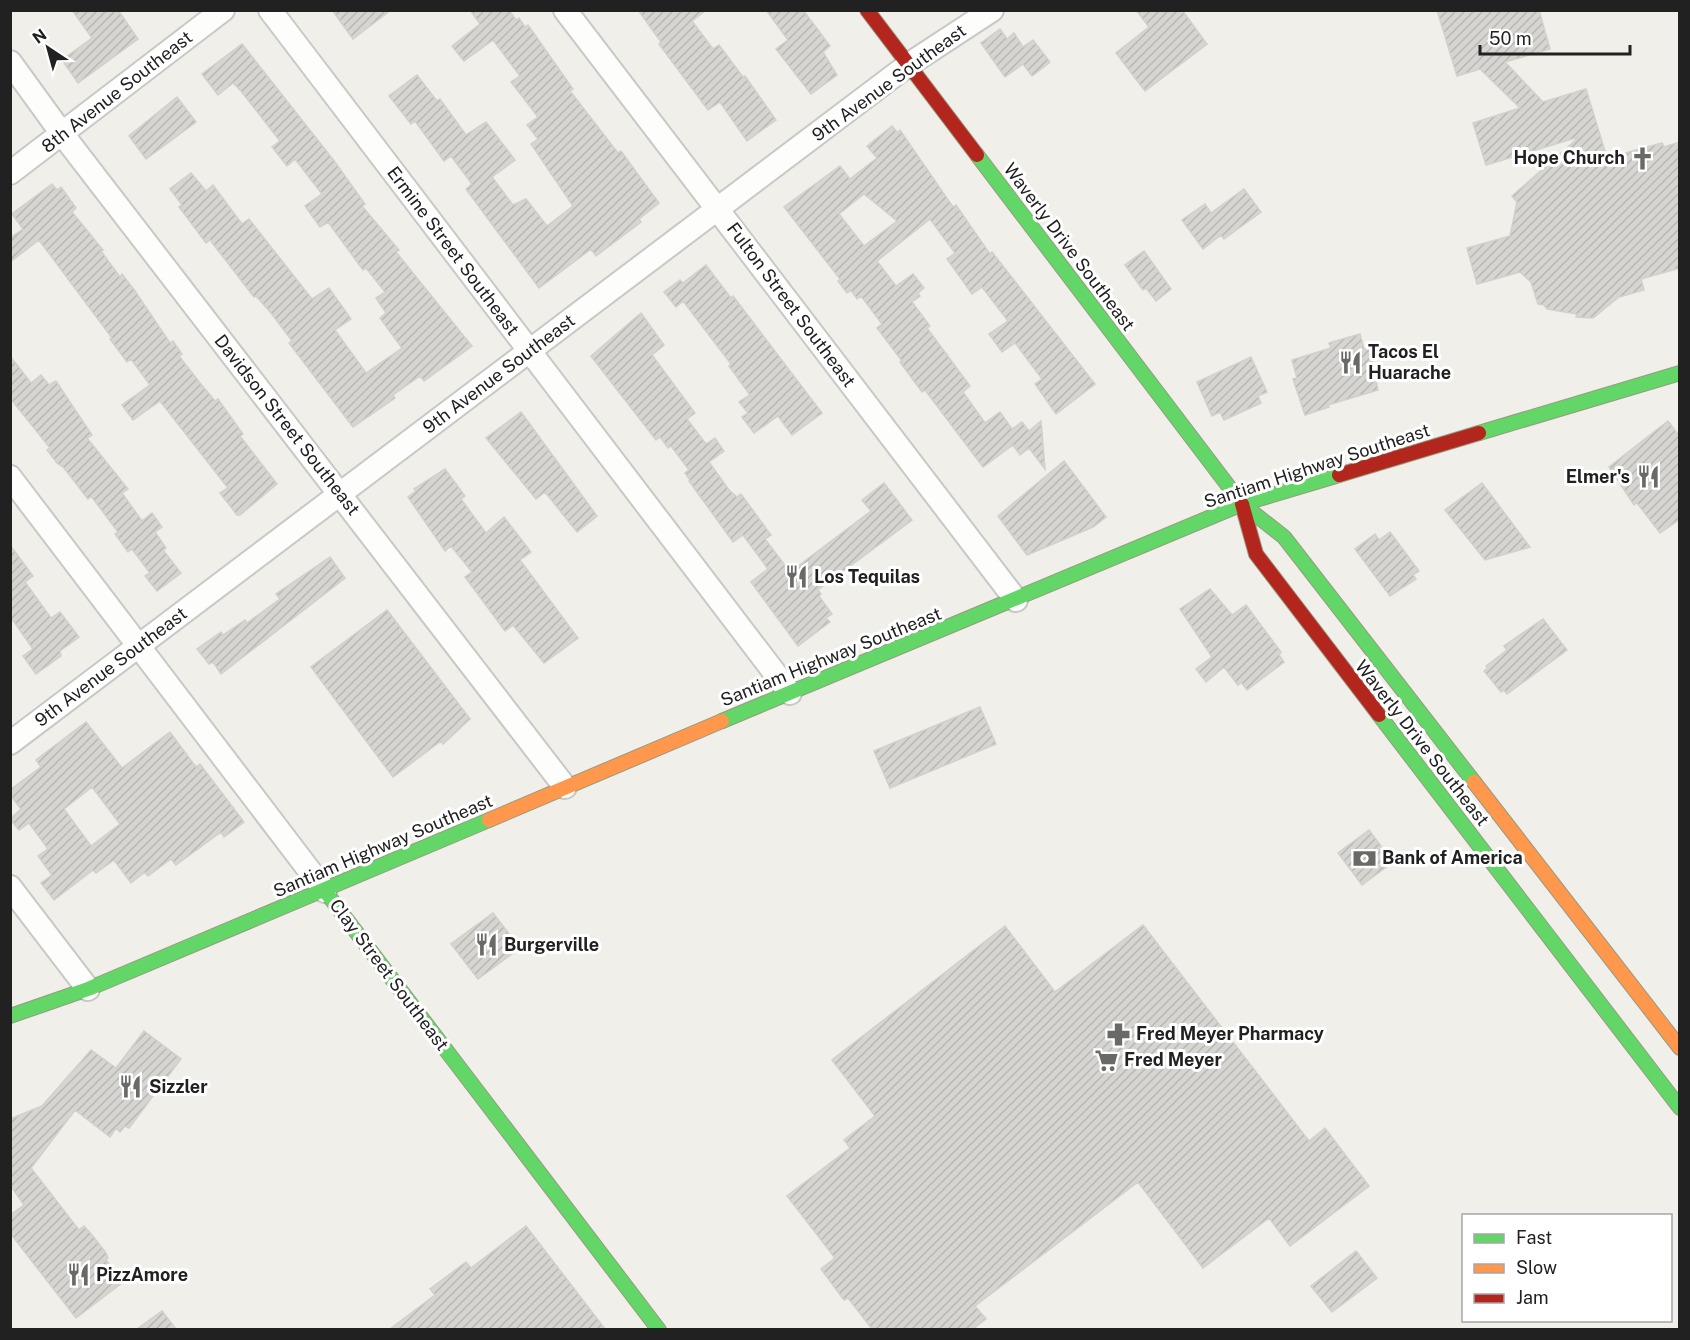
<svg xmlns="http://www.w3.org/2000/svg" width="1690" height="1340" font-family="'Public Sans',sans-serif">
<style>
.building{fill:url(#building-hatch);stroke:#d3d0cb;stroke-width:1.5;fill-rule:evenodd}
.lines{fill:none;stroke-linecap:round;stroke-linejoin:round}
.street-casing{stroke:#c8c8c6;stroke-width:26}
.fast-casing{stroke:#969b80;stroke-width:16}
.slow-casing{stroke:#969b80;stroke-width:16}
.jam-casing{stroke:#969b80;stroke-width:16}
.street{stroke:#fdfdfc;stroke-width:22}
.fast{stroke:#63d668;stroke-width:14}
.slow{stroke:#ff974d;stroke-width:14}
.jam{stroke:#b3261e;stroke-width:14}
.labels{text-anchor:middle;stroke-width:6;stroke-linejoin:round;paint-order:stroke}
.street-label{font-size:18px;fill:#212121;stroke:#fff}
.poi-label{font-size:18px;font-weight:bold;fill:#212121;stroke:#fff;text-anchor:start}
</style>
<defs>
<pattern id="building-hatch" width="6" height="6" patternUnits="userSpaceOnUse" patternTransform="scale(1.5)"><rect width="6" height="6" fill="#d7d5d1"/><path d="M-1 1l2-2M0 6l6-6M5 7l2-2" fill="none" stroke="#b8b7b3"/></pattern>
</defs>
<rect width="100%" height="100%" fill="#f0efea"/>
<path class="building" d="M72 10H118L138 39 78 83 62 60 92 38Z
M332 10H391L353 39Z
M470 10H509L516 20 519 18 525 27 528 25 573 89 570 91 618 153 621 151 659 203 639 219 641 222 596 256 591 249 539 288 466 189 472 184 451 156 444 161 415 121 411 124 389 96 417 75 437 101 440 99 466 135 486 122 515 160 492 177 513 205 526 199 547 226 573 206 531 144 538 139 527 125 538 117 511 82 520 76 493 40 464 61 452 46 480 24Z
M638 10H706L692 21 713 49 719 45 743 77 745 76 776 120 747 141 720 102 708 110 659 44 661 42Z
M766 10H803L830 46 823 52 837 75 811 94 776 49 788 40Z
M1136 10H1182L1207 44 1145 91 1116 53 1149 27Z
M1437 10H1539L1550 49 1505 62 1543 102 1586 89 1607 158 1662 143 1664 147 1680 142V268L1641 279 1644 290 1619 297 1593 318 1576 317 1577 314 1547 309 1544 305 1538 304 1531 282 1520 272 1477 284 1467 248 1510 236 1517 202 1512 196 1579 137 1486 165 1473 123 1520 108 1480 69 1457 76Z
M1000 29 1007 39 1014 33 1023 47 1033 40 1050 62 1032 76 1023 64 1005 77 981 43Z
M242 44 335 162 365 204 362 206 399 250 396 252 472 346 424 381 420 376 393 395 395 398 353 427 289 343 292 341 271 313 256 296 254 297 210 240 206 243 179 207 182 205 170 189 191 173 206 191 213 185 242 224 249 219 312 299 329 288 351 319 335 330 366 373 402 348 380 318 386 313 376 298 385 292 366 268 363 270 328 222 320 227 305 206 322 194 295 159 287 166 272 147 280 141 241 91 233 83 218 95 202 74Z
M177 97 196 122 146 159 129 136Z
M892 126 898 133 900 130 953 207 956 205 990 254 992 252 1095 384 1056 414 1035 384 1042 379 1015 343 1002 352 989 334 1008 321 982 287 972 294 947 259 955 253 930 219 877 261 896 286 913 274 924 288 918 293 920 296 912 302 930 326 927 328 970 386 963 392 985 423 1000 412 1012 429 1022 422 1029 431 1041 421 1045 469 1029 448 1020 455 1013 445 983 467 925 390 922 392 900 362 902 361 877 328 882 324 861 296 857 299 851 290 847 293 838 281 840 279 784 207 840 166 850 179 877 158 867 146ZM864 194 897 221 864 246 839 214Z
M52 184 57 190 61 187 76 208 72 212 103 250 101 251 120 277 122 274 135 291 170 343 173 341 182 354 179 356 200 383 215 401 218 399 243 434 240 436 277 484 240 515H237L220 493 228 488 160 401 133 420 122 405 150 385 131 359 127 362 110 339 112 338 39 240 10 262V238L23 229 12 214Z
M1244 189 1261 212 1224 239 1221 235 1203 249 1182 220 1205 204 1211 213Z
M1144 251 1171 289 1156 301 1146 288 1143 290 1125 265Z
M706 265 731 298 733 296 822 413 792 435 778 416 754 433 742 417 748 413 739 402 750 395 729 366 731 364 683 301 676 307 664 292 680 280 683 283Z
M641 313 664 345 652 355 695 413 687 419 706 444 715 438 724 451 709 462 729 490 737 497 741 494 771 535 765 539 790 572 871 511 862 500 884 483 912 520 818 590 821 594 819 596 832 614 826 618 830 622 798 646 751 582 768 569 743 535 733 542 689 481 690 480 685 473 689 470 671 446 668 448 660 437 656 440 591 356Z
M1360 334 1364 349 1369 347 1378 390 1328 405 1329 407 1305 415 1293 379 1297 378 1292 360 1331 348 1329 343Z
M10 356 31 383 41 375 49 385 56 381 92 435 87 438 128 489 122 493 142 521 152 513 162 527 155 532 166 548 163 550 181 573 157 591 145 576 150 573 132 549 128 552 115 534 118 532 91 496 88 499 64 468 57 463 47 450 50 448 10 398Z
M1251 357 1267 392 1258 396 1261 403 1224 420 1220 412 1212 416 1197 382Z
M521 412 597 516 577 532 545 492 536 499 486 438Z
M1668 421 1680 437V519L1660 533 1637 503 1634 505 1609 467Z
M1064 461 1106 517 1093 527 1027 555 998 516Z
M445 469 465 496 461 499 486 533 504 517 531 552 520 560 578 638 544 663 513 625 505 631 465 577 472 572 451 546 445 551 408 497 416 491 414 489Z
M1482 483 1530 547 1485 560 1445 510Z
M1390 532 1419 571 1413 575 1416 579 1390 596 1355 549 1375 534 1379 540Z
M10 545 33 576 25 582 51 618 60 612 79 637 60 651 61 656 36 674 23 656 33 649 10 616Z
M330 557 345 578 221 674 213 662 209 664 197 649 221 632 223 635 245 620 247 623 280 599 276 594Z
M1210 589 1232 615 1246 605 1281 652 1279 655 1284 662 1247 690 1241 682 1238 685 1224 667 1206 682 1196 669 1212 657 1180 609Z
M387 610 470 719 443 744 441 741 393 777 311 667Z
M1543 619 1567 650 1507 694 1504 690 1501 692 1484 671 1488 668 1486 666 1507 650 1504 646Z
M980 707 996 744 890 788 874 751Z
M86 722 122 768 170 732 196 767 200 764 244 822 224 837 221 832 176 865 171 859 148 876 145 872 131 883 114 860 96 873 93 870 54 900 41 883 52 875 38 856 48 849 29 823 19 830 10 819 21 809 10 795V790L41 767 36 760ZM92 787 120 824 91 846 64 809Z
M1369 830 1393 862 1362 885 1338 853Z
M493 913 520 948 478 979 451 944Z
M1143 925 1309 1141 1325 1128 1369 1186 1290 1246 1269 1218 1203 1268 1138 1182 975 1306 986 1319 973 1329H872L848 1298 844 1300 821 1269 835 1258 787 1196 850 1148 844 1140 875 1116 832 1060 1005 926 1055 992Z
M144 1031 181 1059 129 1128 125 1126 120 1132 116 1128 110 1137 75 1110 31 1168 79 1230 84 1226 92 1235 106 1253 108 1258 106 1260 123 1282 76 1318 10 1233V1215L24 1205 10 1185V1119L42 1106 91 1050 116 1068Z
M526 1226 605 1329H390L435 1295 430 1289 466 1262 471 1268Z
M1356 1251 1377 1278 1332 1312 1311 1286Z
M162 1311 176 1329H137Z"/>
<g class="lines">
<defs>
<path id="street" d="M270 10 790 693
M565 10 1016 600
M10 62 63 135 565 787
M10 173 223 10
M10 477 325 891
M10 743 908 65 992 10
M10 887 88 989"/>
<path id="fast" d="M977 155 1242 504 1284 537 1474 782
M1479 433 1680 373
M1379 715 1680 1108
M722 721 1242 504 1339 475
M325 891 659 1330
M10 1016 88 989 489 820"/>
<path id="slow" d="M1474 782 1680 1048
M489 820 722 721"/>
<path id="jam" d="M867 10 977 155
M1339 475 1479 433
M1242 504 1256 554 1379 715"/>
</defs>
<use href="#street" class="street-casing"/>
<use href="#fast" class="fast-casing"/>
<use href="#slow" class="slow-casing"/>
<use href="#jam" class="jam-casing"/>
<use href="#street" class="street"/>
<use href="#fast" class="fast"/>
<use href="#slow" class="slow"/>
<use href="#jam" class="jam"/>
</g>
<defs>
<symbol id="church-bare" viewBox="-9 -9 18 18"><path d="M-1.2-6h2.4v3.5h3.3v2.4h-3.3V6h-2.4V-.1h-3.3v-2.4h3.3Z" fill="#696967" stroke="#fff" stroke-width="2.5" paint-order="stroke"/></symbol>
<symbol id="restaurant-bare" viewBox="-9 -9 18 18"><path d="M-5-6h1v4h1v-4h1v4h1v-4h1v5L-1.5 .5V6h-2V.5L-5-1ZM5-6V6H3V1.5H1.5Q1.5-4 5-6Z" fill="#696967" stroke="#fff" stroke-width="2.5" paint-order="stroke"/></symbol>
<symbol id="bank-bare" viewBox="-9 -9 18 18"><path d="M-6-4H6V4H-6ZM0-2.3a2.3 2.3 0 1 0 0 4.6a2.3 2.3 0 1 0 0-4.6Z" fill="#696967" stroke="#fff" stroke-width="2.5" paint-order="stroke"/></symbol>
<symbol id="pharmacy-bare" viewBox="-9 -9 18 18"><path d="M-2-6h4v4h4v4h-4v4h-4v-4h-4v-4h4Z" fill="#696967" stroke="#fff" stroke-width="2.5" paint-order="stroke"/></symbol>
<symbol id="supermarket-bare" viewBox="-9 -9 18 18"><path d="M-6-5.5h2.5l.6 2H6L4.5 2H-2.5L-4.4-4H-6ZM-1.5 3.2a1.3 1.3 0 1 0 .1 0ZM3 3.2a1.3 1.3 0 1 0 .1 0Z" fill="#696967" stroke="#fff" stroke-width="2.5" paint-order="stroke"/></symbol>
</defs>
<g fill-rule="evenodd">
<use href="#church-bare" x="1626" y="142" width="33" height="33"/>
<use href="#restaurant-bare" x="1334" y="346" width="33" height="33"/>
<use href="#restaurant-bare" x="1632" y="460" width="33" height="33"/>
<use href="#restaurant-bare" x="780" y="560" width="33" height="33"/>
<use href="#bank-bare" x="1348" y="842" width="33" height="33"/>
<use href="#restaurant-bare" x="470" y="928" width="33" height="33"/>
<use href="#pharmacy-bare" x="1102" y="1018" width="33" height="33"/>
<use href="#supermarket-bare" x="1090" y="1044" width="33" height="33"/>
<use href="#restaurant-bare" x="114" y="1070" width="33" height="33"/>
<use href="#restaurant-bare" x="62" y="1258" width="33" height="33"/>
</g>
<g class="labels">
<g class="street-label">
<text transform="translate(889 83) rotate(-36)" y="6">9th Avenue Southeast</text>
<text transform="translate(117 92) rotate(-38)" y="6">8th Avenue Southeast</text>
<text transform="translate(1069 247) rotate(53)" y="6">Waverly Drive Southeast</text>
<text transform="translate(453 251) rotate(53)" y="6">Ermine Street Southeast</text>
<text transform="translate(791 305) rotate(53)" y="6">Fulton Street Southeast</text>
<text transform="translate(499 374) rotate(-37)" y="6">9th Avenue Southeast</text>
<text transform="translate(287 425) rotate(52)" y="6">Davidson Street Southeast</text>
<text transform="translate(1317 466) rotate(-18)" y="6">Santiam Highway Southeast</text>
<text transform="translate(831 657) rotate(-22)" y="6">Santiam Highway Southeast</text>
<text transform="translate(111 667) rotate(-37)" y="6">9th Avenue Southeast</text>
<text transform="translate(1422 743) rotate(52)" y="6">Waverly Drive Southeast</text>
<text transform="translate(383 846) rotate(-23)" y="6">Santiam Highway Southeast</text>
<text transform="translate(389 975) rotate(53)" y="6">Clay Street Southeast</text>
</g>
<g class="poi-label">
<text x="1625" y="164" text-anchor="end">Hope Church</text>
<text x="1368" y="358">Tacos El<tspan x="1368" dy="21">Huarache</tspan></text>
<text x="1630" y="483" text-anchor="end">Elmer's</text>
<text x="814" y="583">Los Tequilas</text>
<text x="1382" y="864">Bank of America</text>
<text x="504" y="951">Burgerville</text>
<text x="1136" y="1040">Fred Meyer Pharmacy</text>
<text x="1124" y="1066">Fred Meyer</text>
<text x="149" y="1093">Sizzler</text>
<text x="96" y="1281">PizzAmore</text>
</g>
</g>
<rect width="1690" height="1340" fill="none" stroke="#212121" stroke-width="24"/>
<rect x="1462" y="1214" width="210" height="108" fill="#ffffff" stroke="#a6a6a6" stroke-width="1.5"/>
<rect x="1474" y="1234" width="30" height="9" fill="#63d668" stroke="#a6a6a6" stroke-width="1.5"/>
<text x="1516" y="1244" font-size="18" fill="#212121">Fast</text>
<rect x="1474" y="1264" width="30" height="9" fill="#ff974d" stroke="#a6a6a6" stroke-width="1.5"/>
<text x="1516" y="1274" font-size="18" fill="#212121">Slow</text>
<rect x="1474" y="1294" width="30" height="9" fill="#b3261e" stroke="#a6a6a6" stroke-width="1.5"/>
<text x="1516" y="1304" font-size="18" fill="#212121">Jam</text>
<g transform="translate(48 48) rotate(324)" stroke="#ffffff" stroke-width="4.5" paint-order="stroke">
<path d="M0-4.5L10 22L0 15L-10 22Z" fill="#212121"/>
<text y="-9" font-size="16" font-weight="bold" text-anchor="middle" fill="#212121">N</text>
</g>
<path d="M1480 45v9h150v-9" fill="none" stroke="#212121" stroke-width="3"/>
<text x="1489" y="45" font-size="18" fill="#212121" stroke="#ffffff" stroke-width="4.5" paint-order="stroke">50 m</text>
</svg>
